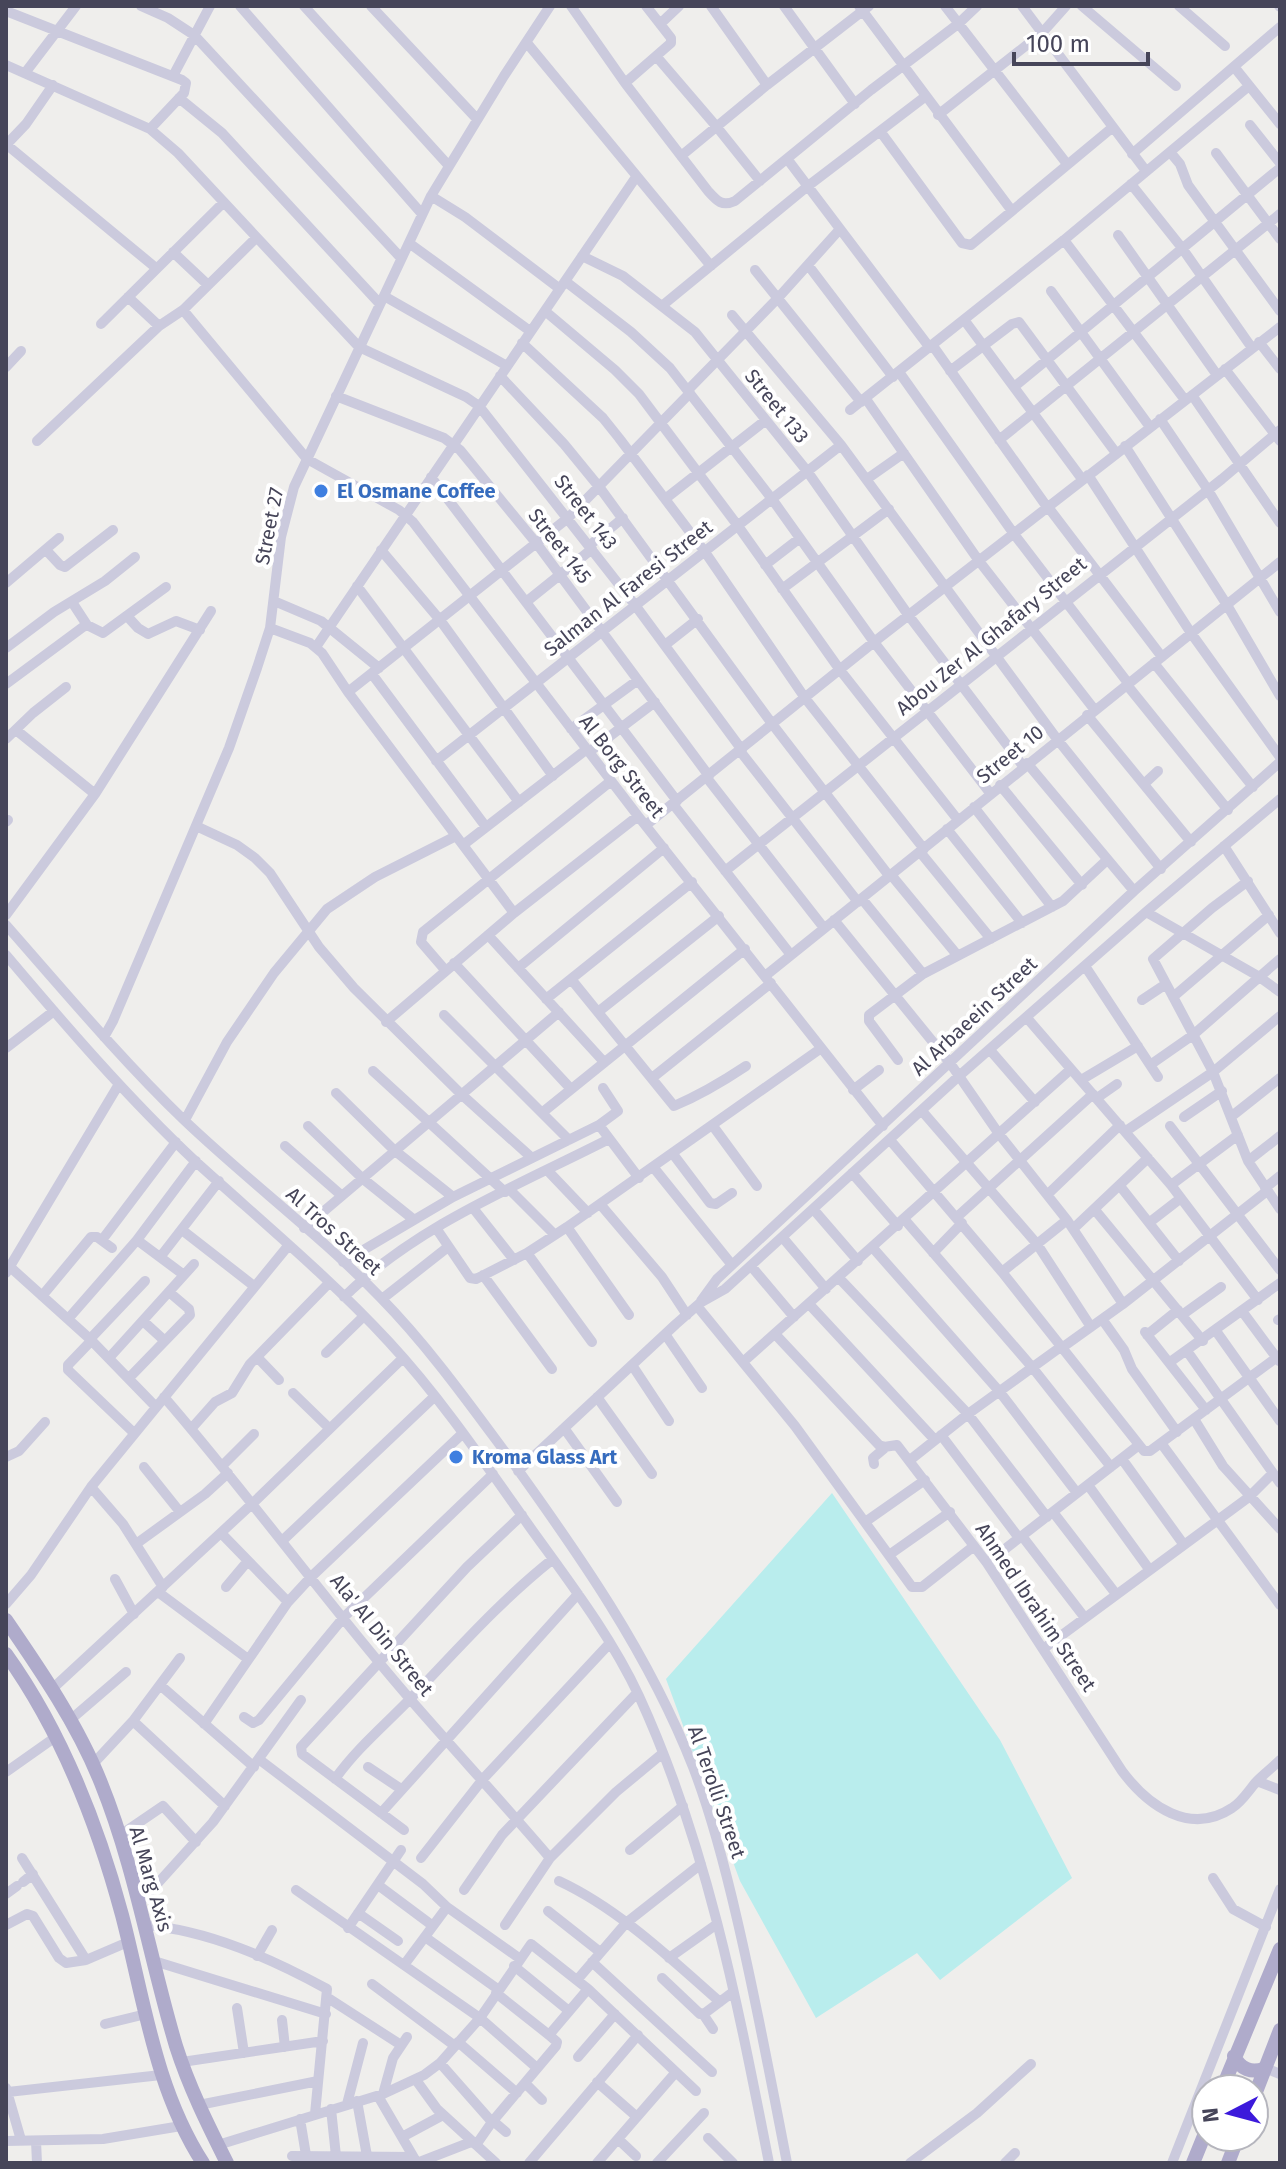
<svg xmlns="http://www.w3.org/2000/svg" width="1286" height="2169" font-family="'Fira Sans',sans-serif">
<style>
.green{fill:#b9eded}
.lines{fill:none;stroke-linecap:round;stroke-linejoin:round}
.minor{stroke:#cbcadd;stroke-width:10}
.major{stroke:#afabcb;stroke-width:14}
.shop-dot{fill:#3f7fe0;stroke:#fff;stroke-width:3}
.labels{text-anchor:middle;stroke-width:8;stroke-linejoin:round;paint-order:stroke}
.street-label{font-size:20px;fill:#464559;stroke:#fff}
.shop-label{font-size:20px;font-weight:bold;fill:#366cbe;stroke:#fff;text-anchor:start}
</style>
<rect width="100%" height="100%" fill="#efeeec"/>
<path class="green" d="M832 1493 1000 1740 1072 1878 940 1980 917 1953 816 2018 740 1881 666 1679Z"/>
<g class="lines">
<path class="minor" d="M141 6 168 18 194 35 401 258
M240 6 422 214
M304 6 449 166
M371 6 477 119
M571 6 625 83 708 191C717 201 722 207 735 201L871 90 958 24 977 6
M711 6 767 85 869 6
M784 6 855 104
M859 6 1012 211
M945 6 1067 164
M1022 6 1146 171
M1082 6 1176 86
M1179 6 1225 46
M1279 6 1280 7
M6 11 182 80 186 83 184 93 150 129
M660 24 679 6
M527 43 711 266
M656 56 716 126 760 181
M6 65 150 129 178 153 359 347 466 397 479 406 635 605 742 750
M1235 68 1280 124
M25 73 76 6
M173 76 210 6
M625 83 671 43V38L646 6
M179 98 222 133 380 304
M938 115 1042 33 1066 6
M1250 125 1280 163
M880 131 962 243 971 245 1113 127
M6 145 26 124 53 85
M7 145 156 268
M1170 152 1180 164 1188 185 1280 311
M1216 153 1280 239
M1132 154 1280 27
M681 156 767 85
M788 160 930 348
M1131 184 1182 248 1252 348
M431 196 465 217 560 289
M1118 235 1217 375
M1064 240 1185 400
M409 243 530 331
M173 252 208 285
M582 256 623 276 695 332 807 471 909 616 1023 766
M808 265 893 377
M755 270 861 402
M565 281 631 332 670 368 772 499 874 642 990 793
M1051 291 1150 427
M384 296 507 366
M128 297 159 326
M663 305 808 186 926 96
M183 310 307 459 399 510 413 522 638 816 883 1126
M545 311 615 370 639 394 738 526 840 670 958 820
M732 315 841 445 1057 739 1161 869
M965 321 1082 479
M101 324 223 203
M1259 342 1280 369
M522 343 603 418 619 438 705 552 805 698 924 849
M933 346 1047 507
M6 367 21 351
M1225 369 1280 441
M950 371 1012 324 1019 322 1116 453
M899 372 1014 534 1128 683
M500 376 564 444 600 488 773 725 890 877
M1014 387 1280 168
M688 390 778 298 840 229
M1192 395 1280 523
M336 396 444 438 460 450 537 544 709 776
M866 399 979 561 1094 709
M850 410 1064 240 1249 86
M1160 419 1208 490 1280 612
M999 440 1280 214
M37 441 159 326 183 310 256 238
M1125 446 1227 605 1280 696
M1088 475 1191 633 1280 757
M431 477 677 801
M867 479 904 453
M665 499 766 420
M1048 507 1162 657
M590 545 623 518
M46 550 60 565 65 567 113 530
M381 550 440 620 553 776
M765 565 800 538
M6 583 59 538
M357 586 519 802
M782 589 889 509
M274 601 321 621 379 668
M72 602 87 625
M526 602 592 549
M127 616 138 628 148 634 176 621 200 630
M270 628 310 643 322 653 348 692 514 913
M665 645 698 619
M316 647 636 177
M6 648 54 612 105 581 135 557
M1154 663 1253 787
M372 674 486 827
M6 684 83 627 87 625 103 633 166 587
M1127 685 1228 810
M348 692 568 518 690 393
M1087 715 1191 842
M571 729 638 680
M16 730 95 794
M6 739 33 713 66 687
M740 751 858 902
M589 752 655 702
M436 761 841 445
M1027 763 1134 891
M707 778 824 928
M1144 784 1158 771
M1000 785 1082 885
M673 804 791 955
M974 807 1052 907
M6 822 8 820
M646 825 874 642 1280 327
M196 826 237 845 255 858 270 873 319 947 354 988 461 1094 532 1158
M947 829 1022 923
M463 845 587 749
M1224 846 1280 933
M920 852 991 939
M725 871 1222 479 1280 430
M892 876 958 956
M1248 881 1212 908 1153 959 1213 1072 1248 1161 1280 1209
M862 899 923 974
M1146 912 1258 976 1280 992
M6 915 95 794 211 611
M834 920 950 1063 999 1134 1067 1220 1123 1304
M6 925C64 991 121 1059 184 1120 248 1181 319 1234 380 1297 428 1346 468 1402 508 1456 578 1553 649 1654 693 1767 712 1816 725 1867 737 1919 756 2000 771 2081 787 2163
M488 935 604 1062
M6 955C66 1026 127 1097 195 1161 260 1220 329 1277 389 1342 440 1397 484 1462 527 1523 567 1579 610 1634 639 1696 707 1844 738 2005 769 2163
M454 963 571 1089
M1085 966 1158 1077
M518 968 664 848
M446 971 421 942 423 932 611 781
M765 976 1280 562
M571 979 674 1106C700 1095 722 1082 746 1066
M1173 997 1269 915
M546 999 692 882
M1142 1000 1166 984
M598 1012 719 916
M444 1015 569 1140
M1027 1018 1171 1185 1258 1300
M386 1022 514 913 638 816
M104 1037 113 1021 229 748 257 668 270 628 281 537 294 487 431 196 504 76 550 6
M6 1048 54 1011
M990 1050 1035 1102
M898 1060 869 1021V1015L923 974 1063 901 1107 860
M1150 1065 1193 1035 1280 959
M373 1071 505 1192
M652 1078 771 983
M1081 1080 1138 1046
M603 1088 618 1111 599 1125 639 1178
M853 1090 879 1070
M336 1093 394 1150 453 1197
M1097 1098 1117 1084
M922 1111 1037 1244 1091 1327
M543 1112 745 949
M1232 1116 1280 1078
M1184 1117 1222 1091
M185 1120 227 1042 274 973 327 909 375 877 456 836
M308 1126 362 1178 413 1219
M713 1126 757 1186
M1170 1126 1280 1270
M1126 1131 1213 1072 1280 1016
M890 1140 1002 1272 1144 1451H1150L1280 1355
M285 1146 341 1195
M673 1154 710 1203 716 1204 732 1193
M1248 1161 1280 1136
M654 1168 732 1265
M548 1171 588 1213
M852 1173 898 1226
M1171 1185 1238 1135
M1120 1186 1179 1261
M1265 1188 1280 1176
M510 1190 555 1235
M1048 1194 1120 1125
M600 1204 662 1277 687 1315
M473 1208 514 1260
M814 1210 858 1261
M1095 1210 1203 1341
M957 1217 1093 1094
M905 1220 1032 1367 1111 1467
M1150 1222 1181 1198
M567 1227 629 1315
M304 1228 559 1012
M436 1228 470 1278 476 1279 527 1253 567 1227 820 1049
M1073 1229 1148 1158
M182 1230 254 1286
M783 1238 826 1289
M102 1240 176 1142
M137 1240 184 1275
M873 1248 999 1391 1077 1493
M527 1253 592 1342
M933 1253 962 1223
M161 1256 219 1181
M343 1262 453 1197 599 1125
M9 1266 90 1339 156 1407
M751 1266 794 1317
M1002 1272 1067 1220
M6 1273 119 1084
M483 1275 552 1369
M839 1278 968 1414 1047 1517
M42 1296 91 1237H97L112 1248
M344 1297C417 1225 519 1185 609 1139
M382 1299 448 1247
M701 1301 717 1279 1134 891 1280 762
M809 1304 935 1440
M697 1306 795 1426 912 1587H922L974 1546
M1242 1311 1279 1361
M1182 1315 1221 1287
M68 1319 137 1240 196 1161
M1102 1319 1124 1350 1132 1369 1177 1432
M1278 1320 1280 1319
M143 1321 165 1341
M1216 1331 1280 1421
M1145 1332 1206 1410
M665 1334 702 1388
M775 1334 879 1445 884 1447 897 1445 987 1563 1122 1771C1148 1806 1190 1836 1232 1808 1242 1802 1249 1790 1257 1781 1264 1774 1273 1767 1280 1760
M1147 1335 1178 1310
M90 1339 145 1281
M91 1341 68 1365V1370L134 1433
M1063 1347 1123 1304 1267 1191
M1187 1351 1280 1483
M326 1353 364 1316
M257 1357 279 1380
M109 1358 194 1264
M743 1362 1071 1069
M1170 1362 1280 1283
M632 1365 669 1421
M129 1378 190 1315 189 1309 169 1292
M293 1393 329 1428
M164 1397C249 1495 325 1601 410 1699 456 1752 504 1804 550 1858
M597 1397 652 1474
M1194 1419 1223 1466 1280 1529
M564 1428 617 1502
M191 1429 215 1402 232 1393 250 1364 329 1283
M941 1435 1019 1538
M1161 1443 1280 1605
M6 1457 19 1451 45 1422
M1122 1459 1184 1545
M910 1460 968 1414 1062 1346
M874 1464 873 1458 886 1447
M222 1466 254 1434
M144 1467 180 1512
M518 1471 676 1324 700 1303 725 1289 959 1076 1146 912 1280 799
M1088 1485 1149 1569
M91 1487 123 1524 163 1587
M1053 1512 1116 1594
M865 1522 925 1480
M221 1533 288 1602
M1022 1536 1085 1618
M282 1541 434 1397
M136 1544 205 1494 228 1473
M889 1555 950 1512
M987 1563 1139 1445
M115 1579 134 1614
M226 1587 247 1562
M158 1592 248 1659
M6 1604 31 1575 91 1487 288 1246
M1043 1649 1249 1497 1273 1473
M160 1685 254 1767
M51 1690 253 1503 403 1358
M244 1717 253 1723 259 1720 344 1617 493 1474
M69 1721 126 1672
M133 1721 225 1806
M204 1724 288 1602 311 1577 462 1434
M260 1760 423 1884 447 1907 519 1958
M93 1764 133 1721 180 1658
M368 1767 401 1789
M6 1772 57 1736
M335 1779C357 1748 385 1725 411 1698 458 1649 500 1601 553 1559
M1257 1781 1280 1790
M381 1813 578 1594
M404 1830 302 1754 301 1747 467 1567 522 1515
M119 1836 163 1806 196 1842
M630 1850 683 1806
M22 1858 86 1960
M421 1858 483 1779 610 1643
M1213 1878 1233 1909 1266 1927
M559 1881C619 1909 670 1958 720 2002
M23 1882 33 1874
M378 1885 433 1926
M296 1890 480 2018 537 2068
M464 1890 502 1835 637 1693
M6 1894 17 1886
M139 1904 213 1822 301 1700
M548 1911 600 1952
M358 1913 398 1941
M6 1925 27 1914 33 1916 59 1958 66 1963 86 1960 128 1942
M144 1925C208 1930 272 1959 327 1989L315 2114
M505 1925 550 1858 616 1792 663 1753
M348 1928 401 1850
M425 1937 499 1990
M257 1956 272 1930
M669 1958 717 1924
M154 1961 326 2014
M592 1962 712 2072
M404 1965 447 1907
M514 1966 569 2011
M662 1978 700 2014 705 2013 733 1992
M577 1980 626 1923 701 1864
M372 1984 455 2046
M496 1993 549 2035
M328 1998 401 2045
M237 2008 244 2053
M703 2014 713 2029
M282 2020 285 2047
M105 2024 146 2014
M458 2042 517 2093
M578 2057 615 2014
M182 2062 323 2041
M440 2063 492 2122
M1265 2068 1280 2074
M416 2080 437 2109 496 2163
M597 2082 637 2117
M525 2083 542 2100
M6 2088 21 2140
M8 2092 161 2075
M383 2094 393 2058 407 2037
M378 2096 417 2163
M357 2101 367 2156
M347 2104 363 2043
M199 2105 318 2081
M331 2109 336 2156
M300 2119 306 2155
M493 2121 506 2132
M402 2137 443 2115
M708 2138 733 2163
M618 2139 636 2156
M6 2141 103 2139 181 2126
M36 2141 37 2163
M218 2145 383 2094 424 2075 440 2063 480 2018 531 1944 588 1989 696 2091
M476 2145 492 2122 556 2046 557 2042 549 2035 588 1989
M292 2156 413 2157
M417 2163 471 2142
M529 2163 638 2035
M597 2163 676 2072
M657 2163 704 2113
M910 2163 977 2113 1031 2064
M1005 2163 1015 2153
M1172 2163 1280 1889"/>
<path class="major" d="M6 1620C41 1671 78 1725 101 1783 135 1867 150 1959 176 2046 189 2087 208 2125 227 2163
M6 1654C62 1732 97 1822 122 1915 144 1999 155 2089 203 2163
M1234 2056C1240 2069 1252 2074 1265 2068
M1224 2084H1234L1245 2089
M1222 2089 1280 1949
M1254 2097 1280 2030
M1193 2163 1206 2131
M1228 2163 1238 2137"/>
</g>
<g class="shop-dot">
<circle cx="321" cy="491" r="8"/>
<circle cx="456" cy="1457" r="8"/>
</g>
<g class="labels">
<g class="street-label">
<text transform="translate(777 406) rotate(51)" y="7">Street 133</text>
<text transform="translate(586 512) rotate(52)" y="7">Street 143</text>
<text transform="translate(269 526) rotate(-79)" y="7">Street 27</text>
<text transform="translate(560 546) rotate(52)" y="7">Street 145</text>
<text transform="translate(628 588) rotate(-38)" y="7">Salman Al Faresi Street</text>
<text transform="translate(991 636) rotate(-39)" y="7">Abou Zer Al Ghafary Street</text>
<text transform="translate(1010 754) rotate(-39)" y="7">Street 10</text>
<text transform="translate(622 766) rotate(52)" y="7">Al Borg Street</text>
<text transform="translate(974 1016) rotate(-43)" y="7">Al Arbaeein Street</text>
<text transform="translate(334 1231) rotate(42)" y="7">Al Tros Street</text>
<text transform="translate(1036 1607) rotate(56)" y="7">Ahmed Ibrahim Street</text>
<text transform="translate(382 1635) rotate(51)" y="7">Ala' Al Din Street</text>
<text transform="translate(717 1792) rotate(71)" y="7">Al Terolli Street</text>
<text transform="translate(151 1879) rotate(74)" y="7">Al Marg Axis</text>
</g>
<g class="shop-label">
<text x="337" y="498">El Osmane Coffee</text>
<text x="472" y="1464">Kroma Glass Art</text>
</g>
</g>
<rect width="1286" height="2169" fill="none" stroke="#464559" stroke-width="16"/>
<g transform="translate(1230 2113) rotate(264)"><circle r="38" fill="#ffffff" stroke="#b5b5bd" stroke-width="2"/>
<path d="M0-6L14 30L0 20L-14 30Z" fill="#3c1adb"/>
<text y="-12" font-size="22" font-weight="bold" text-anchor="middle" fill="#464559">N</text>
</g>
<path d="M1014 52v12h134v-12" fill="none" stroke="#464559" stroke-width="4"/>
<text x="1026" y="52" font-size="24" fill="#464559" stroke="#ffffff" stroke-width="6" paint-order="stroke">100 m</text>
</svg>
